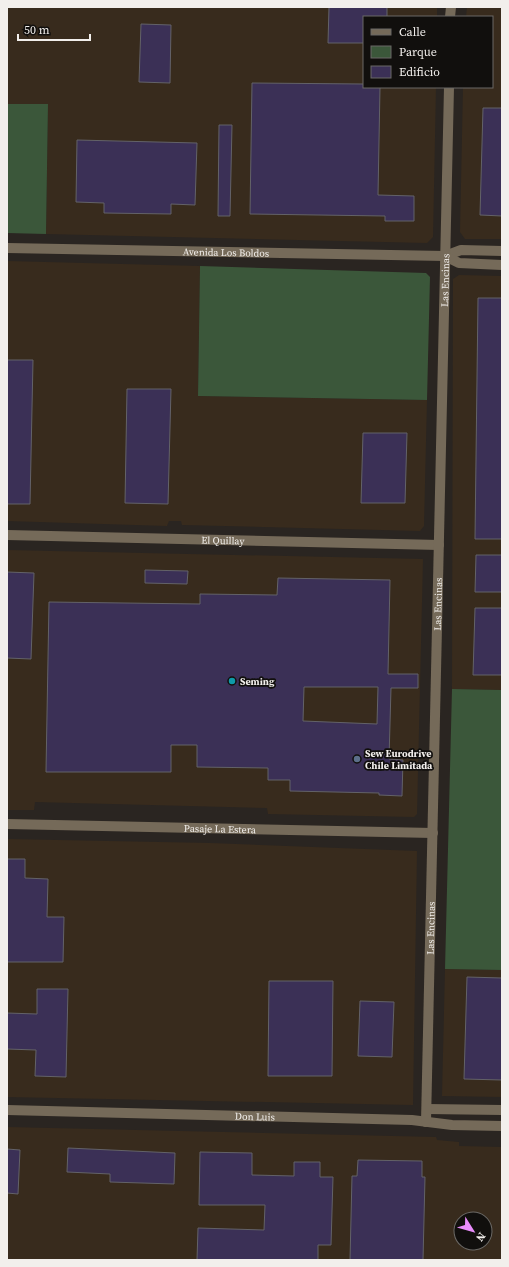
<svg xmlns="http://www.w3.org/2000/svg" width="509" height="1267" font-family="'Source Serif 4',serif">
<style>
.industrial{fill:#382b1d;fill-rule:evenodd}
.green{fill:#3b573a}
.building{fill:#3b3056;stroke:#636268;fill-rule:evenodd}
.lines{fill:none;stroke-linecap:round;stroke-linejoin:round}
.minor{stroke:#756a59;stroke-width:10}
.culture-dot{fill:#0f9aa8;stroke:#110f0d;stroke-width:1.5}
.service-dot{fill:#5c6f8a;stroke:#110f0d;stroke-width:1.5}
.labels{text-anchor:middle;stroke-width:3.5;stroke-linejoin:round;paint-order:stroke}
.street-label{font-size:10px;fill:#f2efec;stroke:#110f0d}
.poi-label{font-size:10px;font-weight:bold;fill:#f2efec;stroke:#110f0d;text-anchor:start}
</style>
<rect width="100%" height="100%" fill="#2a2521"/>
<path class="industrial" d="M7 7H437V17H364V87H436L433 237 427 243 46 234 48 104H7Z
M467 7H502V239H465L460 232 463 87H492V17H466Z
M7 261 200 266 198 396 427 400 424 526 420 531 182 525 181 521H169L167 526 7 521Z
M459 275 502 276V690L452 689 453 279Z
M7 550 423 559 417 814 414 817 268 814 267 808 35 802 34 810H7Z
M7 839 210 843 417 851 413 1105 7 1097Z
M445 969 502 970V1097L442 1096Z
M7 1127 436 1137 437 1140 459 1142V1146L502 1147V1260H7ZM461 1219H485V1243H461Z"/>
<path class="green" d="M7 104H48L46 234 7 233Z
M200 266 426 273 430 277 427 400 198 396Z
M452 689 502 690V970L445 969Z"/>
<path class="building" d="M329 7H387V17H364V43H328Z
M141 24 171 25 170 83 139 82Z
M252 83 364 84V87H380L378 195 414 196V221H385V216L250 214Z
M483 108H502V216L480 215Z
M219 125H232L230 216H218Z
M77 140 197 143 195 205 171 204V214L104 213V203L76 202Z
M478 298H502V539H475Z
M7 360H33L30 504H7Z
M127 389H171L168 504 125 503Z
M363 433H407L405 503H361Z
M476 555H502V592H475Z
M145 570 188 571 187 584 145 583Z
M7 572 34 573 31 659 7 658Z
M278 578 390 580 388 674H418V688H391L389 759 403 760 402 796 379 795V793L290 791V780H268V768L197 767V745H171V772H46L49 602 200 604V594L277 595ZM304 687H378L377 724 303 721Z
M475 608H502V675H473Z
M7 859H25V878L48 879 47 917H64L63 962H7Z
M467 977 502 978V1080L464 1079Z
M269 981H333L332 1076H268Z
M37 989H68L66 1077 35 1076 36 1050 7 1049V1013L37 1014Z
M360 1001 394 1002 392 1057 358 1056Z
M68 1148 175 1153 174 1184 110 1182V1174L67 1172Z
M7 1149 20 1150 18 1194 7 1193Z
M200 1152 252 1153V1175L294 1176V1162H320V1177H333L331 1245H318V1260H197L198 1228 264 1230 265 1205H199Z
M358 1160 422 1161V1177H425L423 1260H350L352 1176H357Z"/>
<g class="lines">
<g class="minor">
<path d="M450 17 451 7"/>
<path id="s1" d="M7 248 445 256 461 250 502 251"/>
<path d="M445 256 459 263 502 265"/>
<path id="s2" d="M7 535 439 545"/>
<path id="s3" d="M7 824 433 833"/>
<path d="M427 1109 502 1110"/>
<path id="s4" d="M7 1110 412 1120 452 1125 502 1126"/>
<path id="s5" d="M426 1122 449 87"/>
</g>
</g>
<circle class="culture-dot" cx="232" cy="681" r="4"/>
<circle class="service-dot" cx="357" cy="759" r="4"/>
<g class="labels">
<g class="street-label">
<text dy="4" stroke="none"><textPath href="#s1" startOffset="219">Avenida Los Boldos</textPath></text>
<text dy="4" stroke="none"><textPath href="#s5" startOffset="842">Las Encinas</textPath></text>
<text dy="4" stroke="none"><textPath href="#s2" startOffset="216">El Quillay</textPath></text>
<text dy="4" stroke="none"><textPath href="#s5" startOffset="518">Las Encinas</textPath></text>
<text dy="4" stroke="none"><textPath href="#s3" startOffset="213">Pasaje La Estera</textPath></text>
<text dy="4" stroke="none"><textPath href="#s5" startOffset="194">Las Encinas</textPath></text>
<text dy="4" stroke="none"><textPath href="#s4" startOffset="248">Don Luis</textPath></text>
</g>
<g class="poi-label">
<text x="240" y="685">Seming</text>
<text x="365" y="757">Sew Eurodrive<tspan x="365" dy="12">Chile Limitada</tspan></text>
</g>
</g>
<rect width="509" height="1267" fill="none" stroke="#f2efec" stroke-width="16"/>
<rect x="363" y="16" width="130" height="72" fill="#110f0d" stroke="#6b6966"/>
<rect x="371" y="29" width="20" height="6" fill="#756a59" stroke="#6b6966"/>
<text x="399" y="36" font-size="12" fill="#f2efec">Calle</text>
<rect x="371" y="46" width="20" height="12" fill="#3b573a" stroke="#6b6966"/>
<text x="399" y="56" font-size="12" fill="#f2efec">Parque</text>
<rect x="371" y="66" width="20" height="12" fill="#3b3056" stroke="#6b6966"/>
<text x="399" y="76" font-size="12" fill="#f2efec">Edificio</text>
<g transform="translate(473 1231) rotate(127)"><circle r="19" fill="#110f0d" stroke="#6b6966"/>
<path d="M0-3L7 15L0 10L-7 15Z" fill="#ea8dfc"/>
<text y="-6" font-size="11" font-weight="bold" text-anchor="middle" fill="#f2efec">N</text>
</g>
<path d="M18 34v6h72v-6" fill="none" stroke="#f2efec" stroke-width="2"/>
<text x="24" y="34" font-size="12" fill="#f2efec" stroke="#110f0d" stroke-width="3" paint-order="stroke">50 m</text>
</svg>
